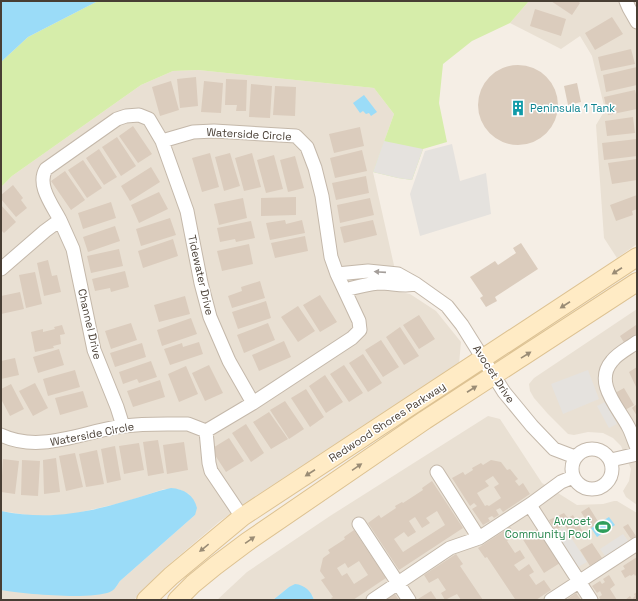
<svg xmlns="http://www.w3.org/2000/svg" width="638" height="601" font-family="'Space Grotesk',sans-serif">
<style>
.residential{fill:#e9e0d3}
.green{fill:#d6edaa}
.parking{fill:#e5e2de}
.water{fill:#9bdcf8}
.building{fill:#dbccbd;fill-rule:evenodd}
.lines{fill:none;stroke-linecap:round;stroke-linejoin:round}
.minor-casing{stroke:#c4b8aa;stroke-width:15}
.secondary-casing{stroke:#ddc292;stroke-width:20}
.minor{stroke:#fff;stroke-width:13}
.secondary{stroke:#ffebc5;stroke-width:18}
.oneway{fill:#9a8c75}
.oneway2{fill:#a49e9a}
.labels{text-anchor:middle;stroke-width:3;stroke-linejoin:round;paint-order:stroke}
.culture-label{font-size:11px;fill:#0d838f;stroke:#fff;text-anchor:start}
.street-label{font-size:11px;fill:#483e34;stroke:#fff}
.leisure-label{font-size:11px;fill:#27864d;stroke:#fff;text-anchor:end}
</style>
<rect width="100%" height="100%" fill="#f5eee5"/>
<path class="residential" d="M529 1H637V244L617 258 604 238 596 125 605 110 592 56 580 36 561 49 510 23Z
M198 70 374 88 394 114 373 172 400 292 410 294 436 311 461 342 459 364 220 521 166 567 134 600H1V590L62 595 102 594 111 591 116 587 120 581 195 515 189 494 178 489H164L125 502 68 515 34 516 1 511V187L12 176 141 85 173 71Z
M637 309V505L626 497 623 491 629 481 631 469 621 446 613 438 603 433 588 432 574 435 568 434 548 414 534 398 530 391 529 384 534 378Z
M488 416 500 419 542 483 577 505 603 504 614 501H617L637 513V600H314L312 595 289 587 273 600H217L247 572 330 516Z"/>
<path class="green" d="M98 1H529L510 23 472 41 443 64 439 103 447 142 423 149 412 180 398 178 373 172 394 114 374 88 198 70 173 71 141 85 12 176 1 187V62L28 37Z"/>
<path class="parking" d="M384 141 423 149 412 180 398 178 373 172Z
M452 144 460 181 486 173 491 214 420 236 410 194 425 151Z
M588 370 599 399 563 414 551 384Z
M605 402 617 424 609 428 597 406Z
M564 527 587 562 578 567 556 532Z
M623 534 629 542 606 557 600 549Z"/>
<path class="water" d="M1 1H98L28 37 1 62Z
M364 95 377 112 371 116 369 113 366 114 363 111 360 113 353 103Z
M171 488C184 489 194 495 197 508L195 515 120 581C117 585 115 590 110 592 90 600 23 594 1 590V511C45 520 83 514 126 501 141 497 156 491 171 488Z
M609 517 615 525 597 537 591 528Z
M295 584C305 585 311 591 314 600H273L289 587Z"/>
<path class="building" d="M551 1H578L580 3 572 15Z
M535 9 566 19 561 36 530 26Z
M612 17 623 34 595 50 585 33Z
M631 49 635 64 601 71 598 57Z
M478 105a40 40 0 1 1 80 0a40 40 0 1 1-80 0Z
M637 67V85L606 92 603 75Z
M196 77 198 106 180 108 177 79Z
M226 79 247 80 246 111H236L237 105H225Z
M171 81 179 110 160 116 152 87Z
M204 81 223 83 221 113 201 112Z
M577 83 581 102 568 105 564 86Z
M251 84 272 86 270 118 249 117Z
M275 86 296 87 295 116 273 115Z
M635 90 637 98V109L608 115 604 97Z
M633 117 635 133 607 136 605 121Z
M133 126 152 154 138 163 119 136Z
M360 127 364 146 334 153 329 134Z
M117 137 136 166 121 176 102 147Z
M637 139V156L604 160 602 143Z
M99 149 117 177 104 185 86 158Z
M362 150 367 171 335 178 330 158Z
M210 153 219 187 202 192 192 158Z
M230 153 240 186 224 191 215 157Z
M252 153 261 187 244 191 235 158Z
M274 155 283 189 266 193 257 160Z
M295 156 304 188 288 192 280 160Z
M637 159V180L612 184 608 163Z
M83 160 102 188 87 198 68 170Z
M151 167 160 182 130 201 121 186Z
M65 171 85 200 71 210 51 181Z
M366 176 369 193 336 200 332 183Z
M13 185 23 198 21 200 27 208 16 217 1 199V195Z
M159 192 168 209 139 223 131 205Z
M637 195V209L632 211 633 215 616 221 610 205Z
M296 197V215L261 216V198Z
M243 198 247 218 219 225 214 204Z
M370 198 374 215 340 223 337 205Z
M111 202 116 218 83 229 78 213Z
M1 205 16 222 4 233 1 230Z
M170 218 176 235 141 246 136 229Z
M285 220 286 224 302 220 305 233 270 240 266 223Z
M373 220 377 235 344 243 340 227Z
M251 221 255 238 236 242 235 239 220 242 217 228Z
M115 226 120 241 88 252 83 237Z
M305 236 308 251 275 258 271 243Z
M173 239 178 256 143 268 138 251Z
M521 243 538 269 495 297 497 301 486 307 480 298 483 296 470 277 495 261 498 265 516 253 513 248Z
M249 244 253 264 222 271 217 251Z
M119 249 123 266 91 273 87 256Z
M48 260 52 276 57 275 61 292 44 296 37 263Z
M125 271 129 287 111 292 110 288 95 291 92 279Z
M35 272 42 304 26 308 19 275Z
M260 281 265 298 232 308 228 296 242 291 241 287Z
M20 292 24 309 1 314V301L2 300 1 296Z
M320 295 337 322 320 332 303 305Z
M185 296 190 314 159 322 154 305Z
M266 301 271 318 238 329 232 312Z
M298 306 315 331 298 342 281 317Z
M419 315 435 339 419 349 403 325Z
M191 318 197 334 162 346 157 330Z
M131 323 137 340 111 349 105 331Z
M268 323 275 340 244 353 237 335Z
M62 325 65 334 60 335 61 344 53 346 54 348 35 352 31 332 43 329V332L55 329 54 327Z
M636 325 637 336 625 344 620 336Z
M400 327 419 356 404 365 386 337Z
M381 340 399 367 383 377 365 350Z
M284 341 291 357 259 371 252 355Z
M199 342 203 354 170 365 164 349 182 343 183 347Z
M142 343 146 357 115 367 110 353Z
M59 349 64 365 38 373 33 357Z
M363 354 382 383 368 392 349 363Z
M15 358 19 375 1 379V361Z
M151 361 157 377 139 383 137 379 123 384 119 372Z
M209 365 223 393 205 401 192 373Z
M344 365 363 393 349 402 330 374Z
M186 366 198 394 179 402 168 374Z
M637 367V389L629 372Z
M75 370 80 387 48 396 43 379Z
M325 375 343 402 326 413 309 386Z
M160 380 165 397 133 407 127 391Z
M35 383 48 408 33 416 19 391Z
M11 384 24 409 10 416 1 399V389Z
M624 388 634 405 625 410 615 393Z
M306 389 324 417 310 427 291 398Z
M83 391 88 407 60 415 55 398Z
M285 401 304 429 289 439 270 410Z
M637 404V416L632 408Z
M269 412 288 439 271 449 253 422Z
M246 424 264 453 251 462 232 433Z
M229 438 244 461 226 472 211 449Z
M158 440 164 473 148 476 143 442Z
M184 442 188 470 167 474 163 445Z
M139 443 144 470 124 474 119 446Z
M115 446 121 480 107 483 101 449Z
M97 450 104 484 86 487 79 454Z
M75 453 83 487 66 491 59 456Z
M56 458 60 492 44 494 43 460Z
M3 459 19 461 15 494 1 492Z
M22 460 40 461 38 496 21 495Z
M491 460 501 462 507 470 510 469 518 479 515 481 519 486 523 483 530 494 503 512 500 508 496 510 499 515 494 518 492 516 488 518 490 521 483 525 472 509 477 506 474 503 470 506 452 478 463 472 465 475 473 470 472 468 481 463 483 465ZM493 476 499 484 494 487 501 498 489 506 487 505 485 506 477 493 489 486 485 481Z
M432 481 463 528 399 570 368 523 379 515 381 518 396 508 395 506 402 502 403 503 423 490 422 488ZM437 511 445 525 403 552 394 539 404 532 408 537 416 532 409 521 415 517 422 528 430 523 426 518Z
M589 507 599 523 591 528 581 512Z
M564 513 568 518 573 515 583 532 573 539 565 525 555 530 549 520Z
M628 524 636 536 631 539 623 527Z
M510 527 516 535 507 541 515 553 520 550 525 558 514 565 519 571 529 564 534 572 529 575 536 585 544 580 551 590 536 600H513L515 599 487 557 485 558 478 548Z
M538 529 560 563 544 573 522 538Z
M354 530 386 578 353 600H333L331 598 333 597 321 580 325 578 320 571 323 558 330 553 328 550 345 539 344 537ZM359 561 368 575 354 584 347 573 342 576 337 568 345 563 348 568Z
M592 543 602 558 590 566 580 550Z
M456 554 463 564 460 566 483 600H461L457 594 445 600 441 593 446 590 438 578 429 583 424 575Z
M637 557V574L635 576 634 574 631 576 630 575 625 578 621 571 625 569 623 566Z
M609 575 615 585 610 589 617 600H601L599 597 602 595 600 591 597 593 592 586 600 581 602 584 605 582 603 579Z
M431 591 437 600H419L418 599Z
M637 592V600H625L630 596 632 599 635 596 634 594Z
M576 593 581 600H566Z
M395 594 399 600H385Z"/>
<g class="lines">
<defs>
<path id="minor" d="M626 1 629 8 637 22
M162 141 187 211 201 283 210 317 229 361 253 403
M60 220 73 249 94 350 117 407 123 426
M1 269 45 231 60 220C53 206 36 185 46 169L117 119 126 116 139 115 149 119 162 141 193 132 214 131 296 136 307 147 315 168 322 196 331 257 337 274 359 321 360 330 352 338 253 403 206 431
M337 274 368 271 398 274 416 284 447 306 462 325 504 392 532 426 554 449 575 457
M345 290C356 287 367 284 379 283 392 283 403 287 416 284
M637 342C629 348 618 353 612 361 593 383 619 408 629 428 632 434 634 441 637 448
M1 435C41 454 83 431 124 426 145 423 167 424 188 424L206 431 209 463 211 471 242 517
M572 469a20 20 0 1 1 40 0a20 20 0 1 1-40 0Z
M611 460 637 454
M437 472 479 538
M531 504 533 510 591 600
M359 524 409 600
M373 600 450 548 479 538 531 504 561 482 573 477
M551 600 637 544"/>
<path id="secondary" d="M146 600 171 576 242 517 637 257
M177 600 193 584 215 566 247 542 425 420 637 282"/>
</defs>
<use href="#minor" class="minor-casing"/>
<use href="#secondary" class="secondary-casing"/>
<use href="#minor" class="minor"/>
<use href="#secondary" class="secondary"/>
</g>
<defs><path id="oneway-solid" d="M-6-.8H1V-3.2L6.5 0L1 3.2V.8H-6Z"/></defs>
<g class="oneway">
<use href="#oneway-solid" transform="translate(617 271) rotate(147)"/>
<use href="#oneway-solid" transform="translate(565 305) rotate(147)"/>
<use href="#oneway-solid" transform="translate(526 355) rotate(-32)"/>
<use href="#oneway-solid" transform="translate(472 389) rotate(-33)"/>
<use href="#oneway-solid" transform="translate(357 467) rotate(-34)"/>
<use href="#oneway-solid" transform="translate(310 473) rotate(147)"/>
<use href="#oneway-solid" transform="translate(250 540) rotate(-35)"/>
<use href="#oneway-solid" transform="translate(204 548) rotate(141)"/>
</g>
<use class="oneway2" href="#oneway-solid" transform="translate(380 272) rotate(-176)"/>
<defs>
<symbol id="building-bare" viewBox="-9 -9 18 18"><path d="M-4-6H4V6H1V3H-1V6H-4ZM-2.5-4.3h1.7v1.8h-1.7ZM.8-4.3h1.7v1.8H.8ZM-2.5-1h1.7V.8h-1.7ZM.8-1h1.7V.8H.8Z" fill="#0f9aa8" stroke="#fff" stroke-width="2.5" paint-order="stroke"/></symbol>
<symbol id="stadium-bare" viewBox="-9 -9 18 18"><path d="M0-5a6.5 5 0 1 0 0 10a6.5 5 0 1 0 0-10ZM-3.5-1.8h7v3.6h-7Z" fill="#2e9e5b" stroke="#fff" stroke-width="2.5" paint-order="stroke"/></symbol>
</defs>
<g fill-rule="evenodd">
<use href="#building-bare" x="507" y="97" width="22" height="22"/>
<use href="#stadium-bare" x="592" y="516" width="22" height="22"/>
</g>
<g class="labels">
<g class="culture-label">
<text x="530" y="112">Peninsula 1 Tank</text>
</g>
<g class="street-label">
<text transform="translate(249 134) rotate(3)" y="4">Waterside Circle</text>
<text transform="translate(201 275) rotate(77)" y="4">Tidewater Drive</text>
<text transform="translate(90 324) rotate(77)" y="4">Channel Drive</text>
<text transform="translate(494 374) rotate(57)" y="4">Avocet Drive</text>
<text transform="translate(387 422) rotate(-33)" y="4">Redwood Shores Parkway</text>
<text transform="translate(92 434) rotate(-11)" y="4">Waterside Circle</text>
</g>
<g class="leisure-label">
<text x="591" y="525">Avocet<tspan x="591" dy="13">Community Pool</tspan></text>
</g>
</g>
<rect width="638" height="601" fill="none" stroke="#483e34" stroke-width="4"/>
</svg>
